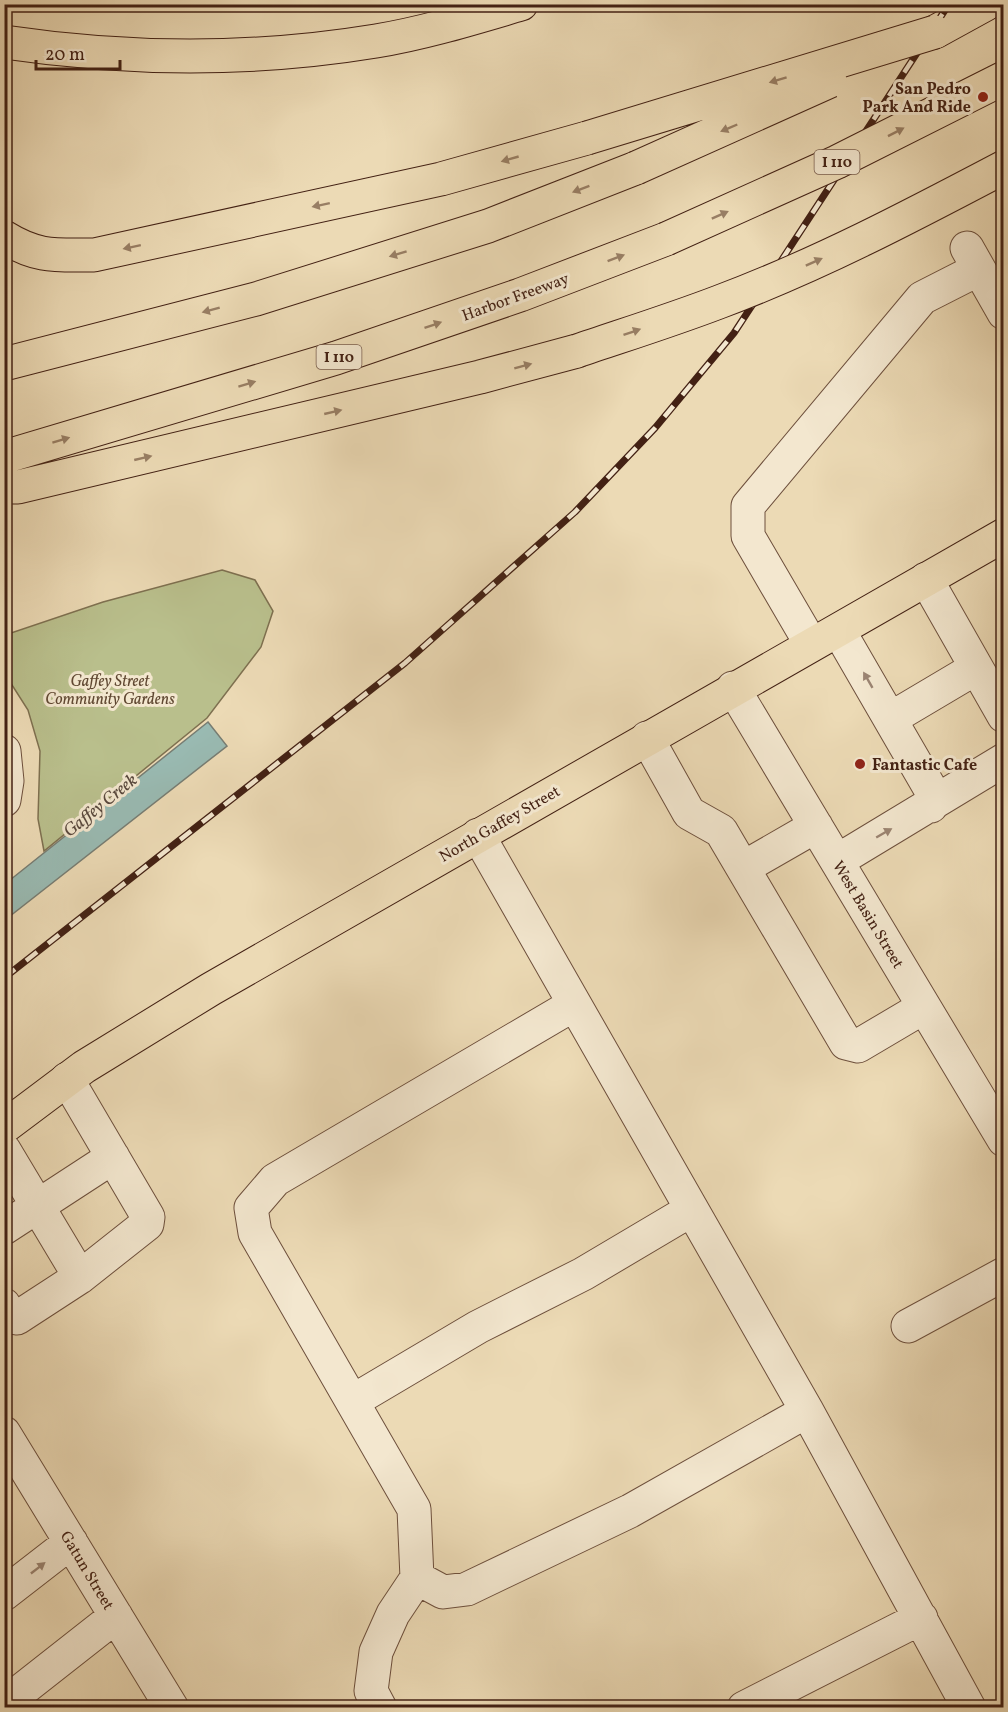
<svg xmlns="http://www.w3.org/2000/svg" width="1008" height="1712" font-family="Vollkorn,serif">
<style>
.green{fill:#b9bf8c;stroke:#7e7050;stroke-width:1.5}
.water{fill:#99bab2;stroke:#777d73;stroke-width:1.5}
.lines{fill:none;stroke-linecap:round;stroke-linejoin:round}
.minor-casing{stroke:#6d4f3c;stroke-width:35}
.major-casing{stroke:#432114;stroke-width:35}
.highway-casing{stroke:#432114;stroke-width:35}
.minor{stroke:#f3e7cf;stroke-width:33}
.major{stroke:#ecdab5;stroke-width:33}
.highway{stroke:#ecdab5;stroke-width:33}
.rail-casing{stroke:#432114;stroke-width:7}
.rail{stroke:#f3e7cf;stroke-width:4.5;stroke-dasharray:14;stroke-linecap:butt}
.highway-bridge-casing{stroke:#432114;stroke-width:35;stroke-linecap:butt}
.highway-bridge{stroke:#ecdab5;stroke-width:33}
.oneway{fill:#987e64}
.oneway2{fill:#9b8472}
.poi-dot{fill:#8f2418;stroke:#f3e7cf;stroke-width:2}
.labels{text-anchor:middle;stroke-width:6;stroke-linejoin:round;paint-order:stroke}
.shield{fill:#f3e7cf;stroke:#785c4c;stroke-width:1.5}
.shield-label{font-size:15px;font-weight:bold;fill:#432114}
.poi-label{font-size:16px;font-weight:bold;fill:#432114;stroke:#f3e7cf;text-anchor:end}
.street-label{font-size:16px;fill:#432114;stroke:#f3e7cf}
.park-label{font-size:16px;font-style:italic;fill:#604832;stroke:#f3e7cf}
.water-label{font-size:18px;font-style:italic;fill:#58473c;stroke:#f3e7cf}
</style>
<rect width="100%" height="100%" fill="#ecdab5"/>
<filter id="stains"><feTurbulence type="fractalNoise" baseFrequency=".00333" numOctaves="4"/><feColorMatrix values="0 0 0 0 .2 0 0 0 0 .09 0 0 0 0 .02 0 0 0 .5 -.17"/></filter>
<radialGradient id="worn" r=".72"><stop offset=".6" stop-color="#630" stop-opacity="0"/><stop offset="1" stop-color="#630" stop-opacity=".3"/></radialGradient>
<path class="green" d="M222 570 255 580 273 611 261 647 207 718 44 851 38 819 40 751 28 710 5 674V635L103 602Z"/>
<path class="water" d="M208 722 227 746 5 920V884Z"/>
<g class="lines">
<defs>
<path id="minor" d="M967 248 1004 313
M926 579 1004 716
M839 631 931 790V806
M811 644 748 536V506L922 298 979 269
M733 688 1004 1140
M890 719 976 668
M647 738 689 813 721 831 846 1043 858 1046 924 1007
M4 751 7 781 4 800
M478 835 807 1411 969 1708
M837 861 1004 760
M743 868 816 826
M4 1150 80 1277 147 1224 148 1217 67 1079
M4 1228 113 1157
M4 1305 11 1317 17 1318 80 1277
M908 1326 1004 1274
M353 1401 478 1327 583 1274 691 1210
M4 1433 172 1708
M417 1578 443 1592 467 1589 630 1511 807 1411
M4 1594 71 1542
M4 1704 116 1616
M380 1708 371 1691 376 1652 393 1614 417 1578 414 1509 255 1233 251 1208 275 1180 573 1005
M744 1708 921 1618"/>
<path id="major" d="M4 42C126 60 254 61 376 41 425 33 473 18 521 4
M4 1127 84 1067 211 989 1004 535"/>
<path id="highway" d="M935 32 986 4
M4 237C38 258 56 255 94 255L441 179 587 138
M4 364 256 299 488 226 636 168
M4 457 336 358 520 295 666 239
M4 487H18L480 377 577 351"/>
</defs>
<use href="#minor" class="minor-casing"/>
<use href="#major" class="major-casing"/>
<use href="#highway" class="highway-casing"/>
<use href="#minor" class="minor"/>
<use href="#major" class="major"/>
<use href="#highway" class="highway"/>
<defs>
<path id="rail" d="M4 978 405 663 575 512 655 428 734 333 949 4"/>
</defs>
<use href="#rail" class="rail-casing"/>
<use href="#rail" class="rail"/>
<defs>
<path id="highway-bridge" d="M587 138 935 32
M636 168 830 81
M666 239 837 162 1004 78
M577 351C624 335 672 320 719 302 818 265 911 216 1004 167"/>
</defs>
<use href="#highway-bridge" class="highway-bridge-casing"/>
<use href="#highway-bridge" class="highway-bridge"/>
</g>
<defs><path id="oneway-solid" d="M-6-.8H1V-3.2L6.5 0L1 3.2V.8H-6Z" transform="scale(1.5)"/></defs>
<g class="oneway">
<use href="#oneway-solid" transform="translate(778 80) rotate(163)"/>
<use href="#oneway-solid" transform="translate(729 128) rotate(157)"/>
<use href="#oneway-solid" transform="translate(896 132) rotate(-27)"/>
<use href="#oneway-solid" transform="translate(510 159) rotate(164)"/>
<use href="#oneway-solid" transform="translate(581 189) rotate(159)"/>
<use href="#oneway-solid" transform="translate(321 205) rotate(168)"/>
<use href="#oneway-solid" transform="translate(720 215) rotate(-24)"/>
<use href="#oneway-solid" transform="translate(132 247) rotate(168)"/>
<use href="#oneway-solid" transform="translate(398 254) rotate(163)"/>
<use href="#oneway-solid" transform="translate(616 258) rotate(-21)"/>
<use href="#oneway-solid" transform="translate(814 262) rotate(-24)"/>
<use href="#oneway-solid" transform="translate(211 310) rotate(165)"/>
<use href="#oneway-solid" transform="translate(433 325) rotate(-19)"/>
<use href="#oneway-solid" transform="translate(632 332) rotate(-19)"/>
<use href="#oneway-solid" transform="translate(523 366) rotate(-15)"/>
<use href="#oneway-solid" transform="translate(247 384) rotate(-17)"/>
<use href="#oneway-solid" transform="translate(333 412) rotate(-13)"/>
<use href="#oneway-solid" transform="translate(61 440) rotate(-17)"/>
<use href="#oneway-solid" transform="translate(143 458) rotate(-13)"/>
</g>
<g class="oneway2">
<use href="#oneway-solid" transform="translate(868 680) rotate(-120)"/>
<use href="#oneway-solid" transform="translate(884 833) rotate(-30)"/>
<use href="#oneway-solid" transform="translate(38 1568) rotate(-38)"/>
</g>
<g class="poi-dot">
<circle cx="983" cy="97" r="6"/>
<circle cx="860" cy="764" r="6"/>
</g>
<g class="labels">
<g class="shield">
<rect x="814.5" y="150" width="45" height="24" rx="4.5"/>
<rect x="316.5" y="345" width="45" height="24" rx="4.5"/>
</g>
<g class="shield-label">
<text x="837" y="167">I 110</text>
<text x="339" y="362">I 110</text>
</g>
<g class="poi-label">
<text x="971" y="94">San Pedro<tspan x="971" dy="18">Park And Ride</tspan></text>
<text x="872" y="770" text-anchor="start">Fantastic Cafe</text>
</g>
<g class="street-label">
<text transform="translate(515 296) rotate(-20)" y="6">Harbor Freeway</text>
<text transform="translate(499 823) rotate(-30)" y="6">North Gaffey Street</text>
<text transform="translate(869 914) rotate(59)" y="6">West Basin Street</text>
<text transform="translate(88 1570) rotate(59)" y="6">Gatun Street</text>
</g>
<g class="park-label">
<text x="110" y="686">Gaffey Street<tspan x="110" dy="18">Community Gardens</tspan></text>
</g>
<g class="water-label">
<text transform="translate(100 805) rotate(-39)" y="6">Gaffey Creek</text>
</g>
</g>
<rect width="1008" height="1712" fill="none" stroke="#ecdab5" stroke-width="24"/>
<rect x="6" y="6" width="996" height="1700" fill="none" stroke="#432114" stroke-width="3"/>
<rect x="12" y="12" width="984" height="1688" fill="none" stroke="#432114" stroke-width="1.5"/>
<path d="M36 60v9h84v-9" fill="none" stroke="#432114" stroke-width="3"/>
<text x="45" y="60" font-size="18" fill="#432114" stroke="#f3e7cf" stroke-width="4.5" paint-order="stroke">20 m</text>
<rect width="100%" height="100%" filter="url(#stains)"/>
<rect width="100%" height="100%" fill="url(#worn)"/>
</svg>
